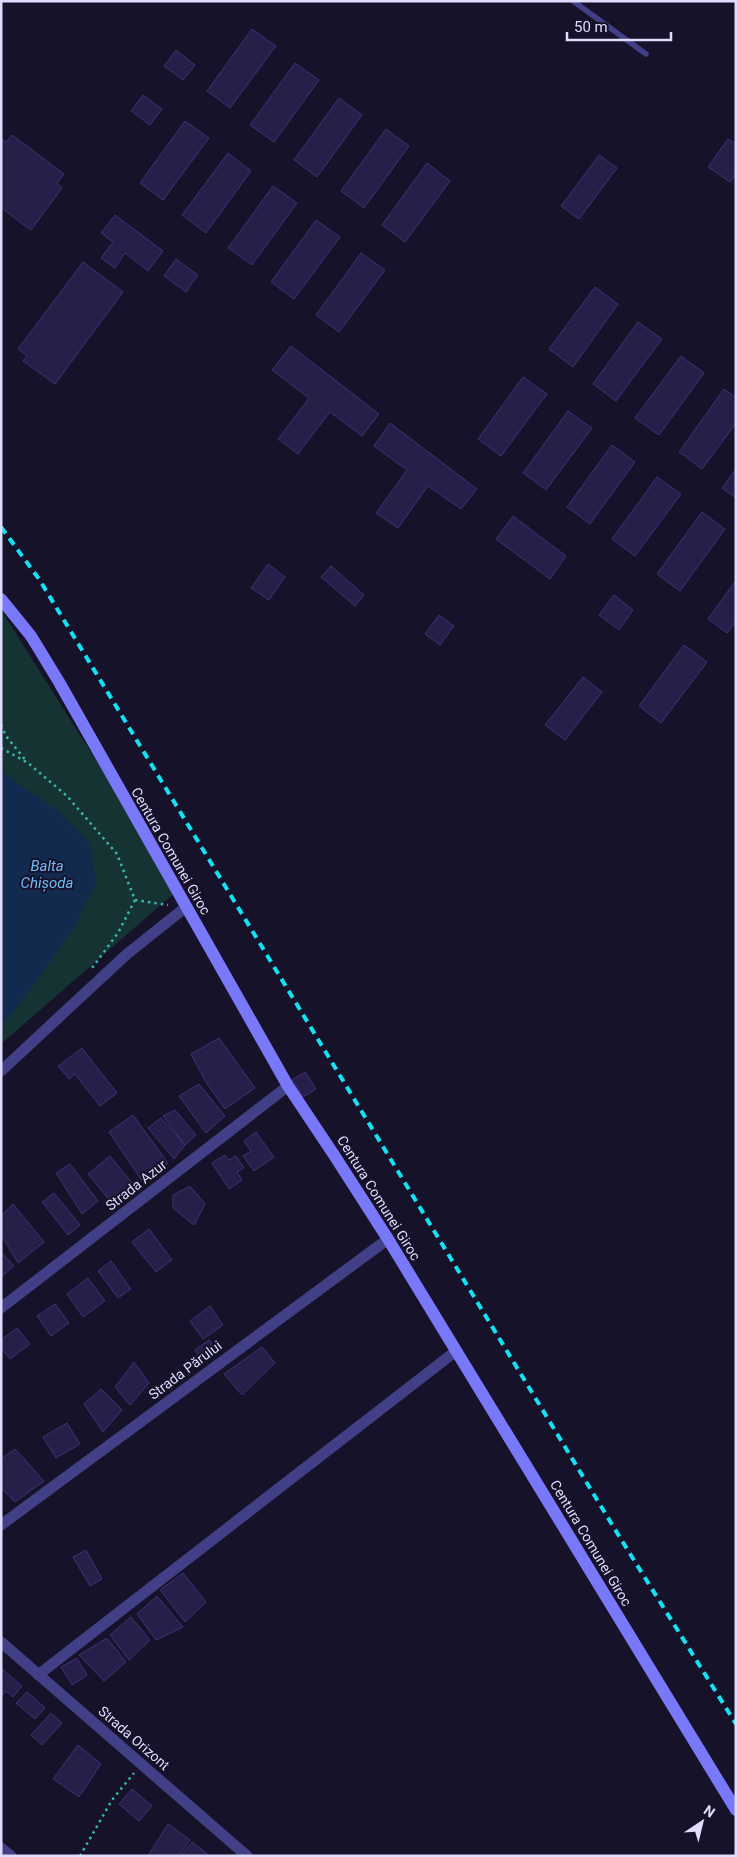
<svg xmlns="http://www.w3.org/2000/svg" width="737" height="1857" font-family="Roboto,sans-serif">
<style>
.green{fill:#153332}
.water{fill:#122a4e}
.building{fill:#271f4a;stroke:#3e3274}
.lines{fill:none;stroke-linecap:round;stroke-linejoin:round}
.path{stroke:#37b7ac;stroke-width:2.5;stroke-dasharray:2.5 4;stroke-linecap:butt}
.service{stroke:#413f86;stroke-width:5.5}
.minor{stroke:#413f86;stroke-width:11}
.secondary{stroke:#7878f9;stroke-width:12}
.rail{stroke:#12e2f4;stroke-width:4;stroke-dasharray:8 6;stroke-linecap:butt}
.labels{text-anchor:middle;stroke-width:4;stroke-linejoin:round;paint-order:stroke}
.street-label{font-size:14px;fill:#dfdcfd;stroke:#161229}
.water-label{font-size:15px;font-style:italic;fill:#6fbbf8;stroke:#161229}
</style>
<rect width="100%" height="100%" fill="#161229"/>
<path class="green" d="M1 610 178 890 1 1044Z"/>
<path class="water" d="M1 771 59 812 90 843 96 883 74 928 14 1012 1 1023Z"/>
<path class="building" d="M252 29 276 46 230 108 207 91Z
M176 50 195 65 183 80 164 66Z
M295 63 319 80 274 142 250 125Z
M143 95 162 109 150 125 131 111Z
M339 98 362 115 317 177 294 160Z
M185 121 209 138 163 200 140 183Z
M386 129 409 146 364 208 341 191Z
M12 135 64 174 57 183 62 188 31 230 1 208V138L6 142Z
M728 139 736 144V174L730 182 708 167Z
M228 153 251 171 206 233 182 215Z
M599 155 617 168 579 219 561 206Z
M427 163 450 181 405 242 382 225Z
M273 186 297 203 252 265 228 248Z
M115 215 163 251 148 271 125 253 115 268 101 258 113 242 101 233Z
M316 220 340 237 294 299 271 282Z
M361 253 385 270 339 332 316 315Z
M176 259 198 275 186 292 164 276Z
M83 262 123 292 55 384 23 361 27 356 18 349Z
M595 287 618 304 573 367 549 349Z
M638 322 662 339 616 401 593 384Z
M291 346 379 414 362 436 330 412 298 454 278 439 309 398 272 370Z
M681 356 704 373 659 435 635 418Z
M523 377 547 394 501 456 478 439Z
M724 389 736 398V423L702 469 679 452Z
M568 411 592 428 546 490 523 473Z
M390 423 477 489 461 509 428 486 398 528 376 513 407 470 374 446Z
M612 445 635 462 590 524 567 507Z
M736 469V498L722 488Z
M657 477 681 494 635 556 612 539Z
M702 512 725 529 680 591 657 574Z
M513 516 566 556 550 579 496 539Z
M268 564 285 577 269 600 251 588Z
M331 566 364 595 355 606 321 577Z
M736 580V622L727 633 708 619Z
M614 595 633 610 619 630 599 615Z
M439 615 454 626 440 645 425 634Z
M684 645 707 662 661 723 639 706Z
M583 677 602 692 565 740 545 725Z
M219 1038 255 1088 225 1109 207 1084 191 1054Z
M82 1048 117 1093 100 1106 75 1074 69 1079 58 1066Z
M305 1072 316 1089 303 1097 292 1080Z
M199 1084 225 1116 206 1133 179 1096Z
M175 1110 196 1135 185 1145 163 1116Z
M133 1115 168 1163 143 1182 109 1132Z
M161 1118 185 1145 174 1159 148 1128Z
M256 1132 274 1157 254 1171 243 1156 251 1151 244 1141Z
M225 1155 229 1160 236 1156 244 1168 237 1172 242 1180 229 1189 212 1163Z
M110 1156 137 1189 115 1207 88 1174Z
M70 1164 98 1201 82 1214 56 1173Z
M190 1186 205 1204 194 1225 173 1208V1195Z
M54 1193 80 1225 68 1235 42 1202Z
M13 1204 44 1242 18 1263 1 1235V1216Z
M149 1229 172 1260 156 1272 132 1242Z
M1 1252 14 1266 1 1277Z
M111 1261 131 1289 118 1298 98 1271Z
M88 1278 105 1301 83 1317 67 1294Z
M55 1304 69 1323 51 1336 37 1316Z
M210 1306 223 1325 203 1339 190 1321Z
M17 1328 30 1344 10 1359 1 1348V1340Z
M209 1340 217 1351 203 1361 195 1350Z
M262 1347 275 1363 242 1395 224 1374Z
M134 1362 149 1383 130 1405 115 1387Z
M101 1389 122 1410 103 1432 84 1404Z
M67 1423 80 1444 56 1458 43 1437Z
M15 1449 44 1481 15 1502 1 1488V1459Z
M86 1550 102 1579 90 1586 73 1557Z
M183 1573 206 1602 185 1622 160 1590Z
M157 1596 183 1627 156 1640 137 1614Z
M131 1617 150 1640 129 1660 110 1635Z
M107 1638 126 1662 104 1681 79 1655Z
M77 1658 87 1675 72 1685 61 1667Z
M1 1668 22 1686 13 1697 6 1691 1 1697Z
M27 1692 45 1708 35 1719 16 1703Z
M51 1713 62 1723 42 1745 31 1735Z
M78 1745 101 1764 79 1797 53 1779Z
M132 1789 152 1806 139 1821 119 1804Z
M168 1824 190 1840 178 1856H150L149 1854Z
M192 1842 210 1856H180Z"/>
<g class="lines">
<path class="path" d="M1 725 6 736 27 762
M1 748 28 763 67 796 117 854 135 900 118 933 92 968
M135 900 168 905
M80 1856 112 1800 134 1773"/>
<path class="service" d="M573 1 646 54"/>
<path class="minor" d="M1 1071 127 954 186 907
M1 1308 288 1086
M1 1525 388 1239
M1 1642 247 1856
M38 1675 456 1351
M1 1848 11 1856"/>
<path class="secondary" d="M1 599 31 636 59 682 288 1086 334 1155 388 1239 736 1810"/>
<path class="rail" d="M1 527 39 579 619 1536 736 1724"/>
</g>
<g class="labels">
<g class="street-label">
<text transform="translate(171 851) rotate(60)" y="5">Centura Comunei Giroc</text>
<text transform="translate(136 1185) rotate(-38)" y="5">Strada Azur</text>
<text transform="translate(379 1198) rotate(58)" y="5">Centura Comunei Giroc</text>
<text transform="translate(185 1370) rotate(-37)" y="5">Strada Părului</text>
<text transform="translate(591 1543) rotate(59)" y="5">Centura Comunei Giroc</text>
<text transform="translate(134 1738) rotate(41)" y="5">Strada Orizont</text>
</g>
<g class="water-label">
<text x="47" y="871">Balta<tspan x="47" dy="17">Chișoda</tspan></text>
</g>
</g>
<rect width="737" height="1857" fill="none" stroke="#dfdcfd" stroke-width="5"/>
<g transform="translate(702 1822) rotate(35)" stroke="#161229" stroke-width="4" paint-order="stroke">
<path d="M0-4L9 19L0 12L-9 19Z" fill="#dfdcfd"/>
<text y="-8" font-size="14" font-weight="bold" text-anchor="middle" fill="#dfdcfd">N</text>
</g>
<path d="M567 32v8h104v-8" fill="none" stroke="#dfdcfd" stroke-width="2.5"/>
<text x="574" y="32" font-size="15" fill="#dfdcfd" stroke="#161229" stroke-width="4" paint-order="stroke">50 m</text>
</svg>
